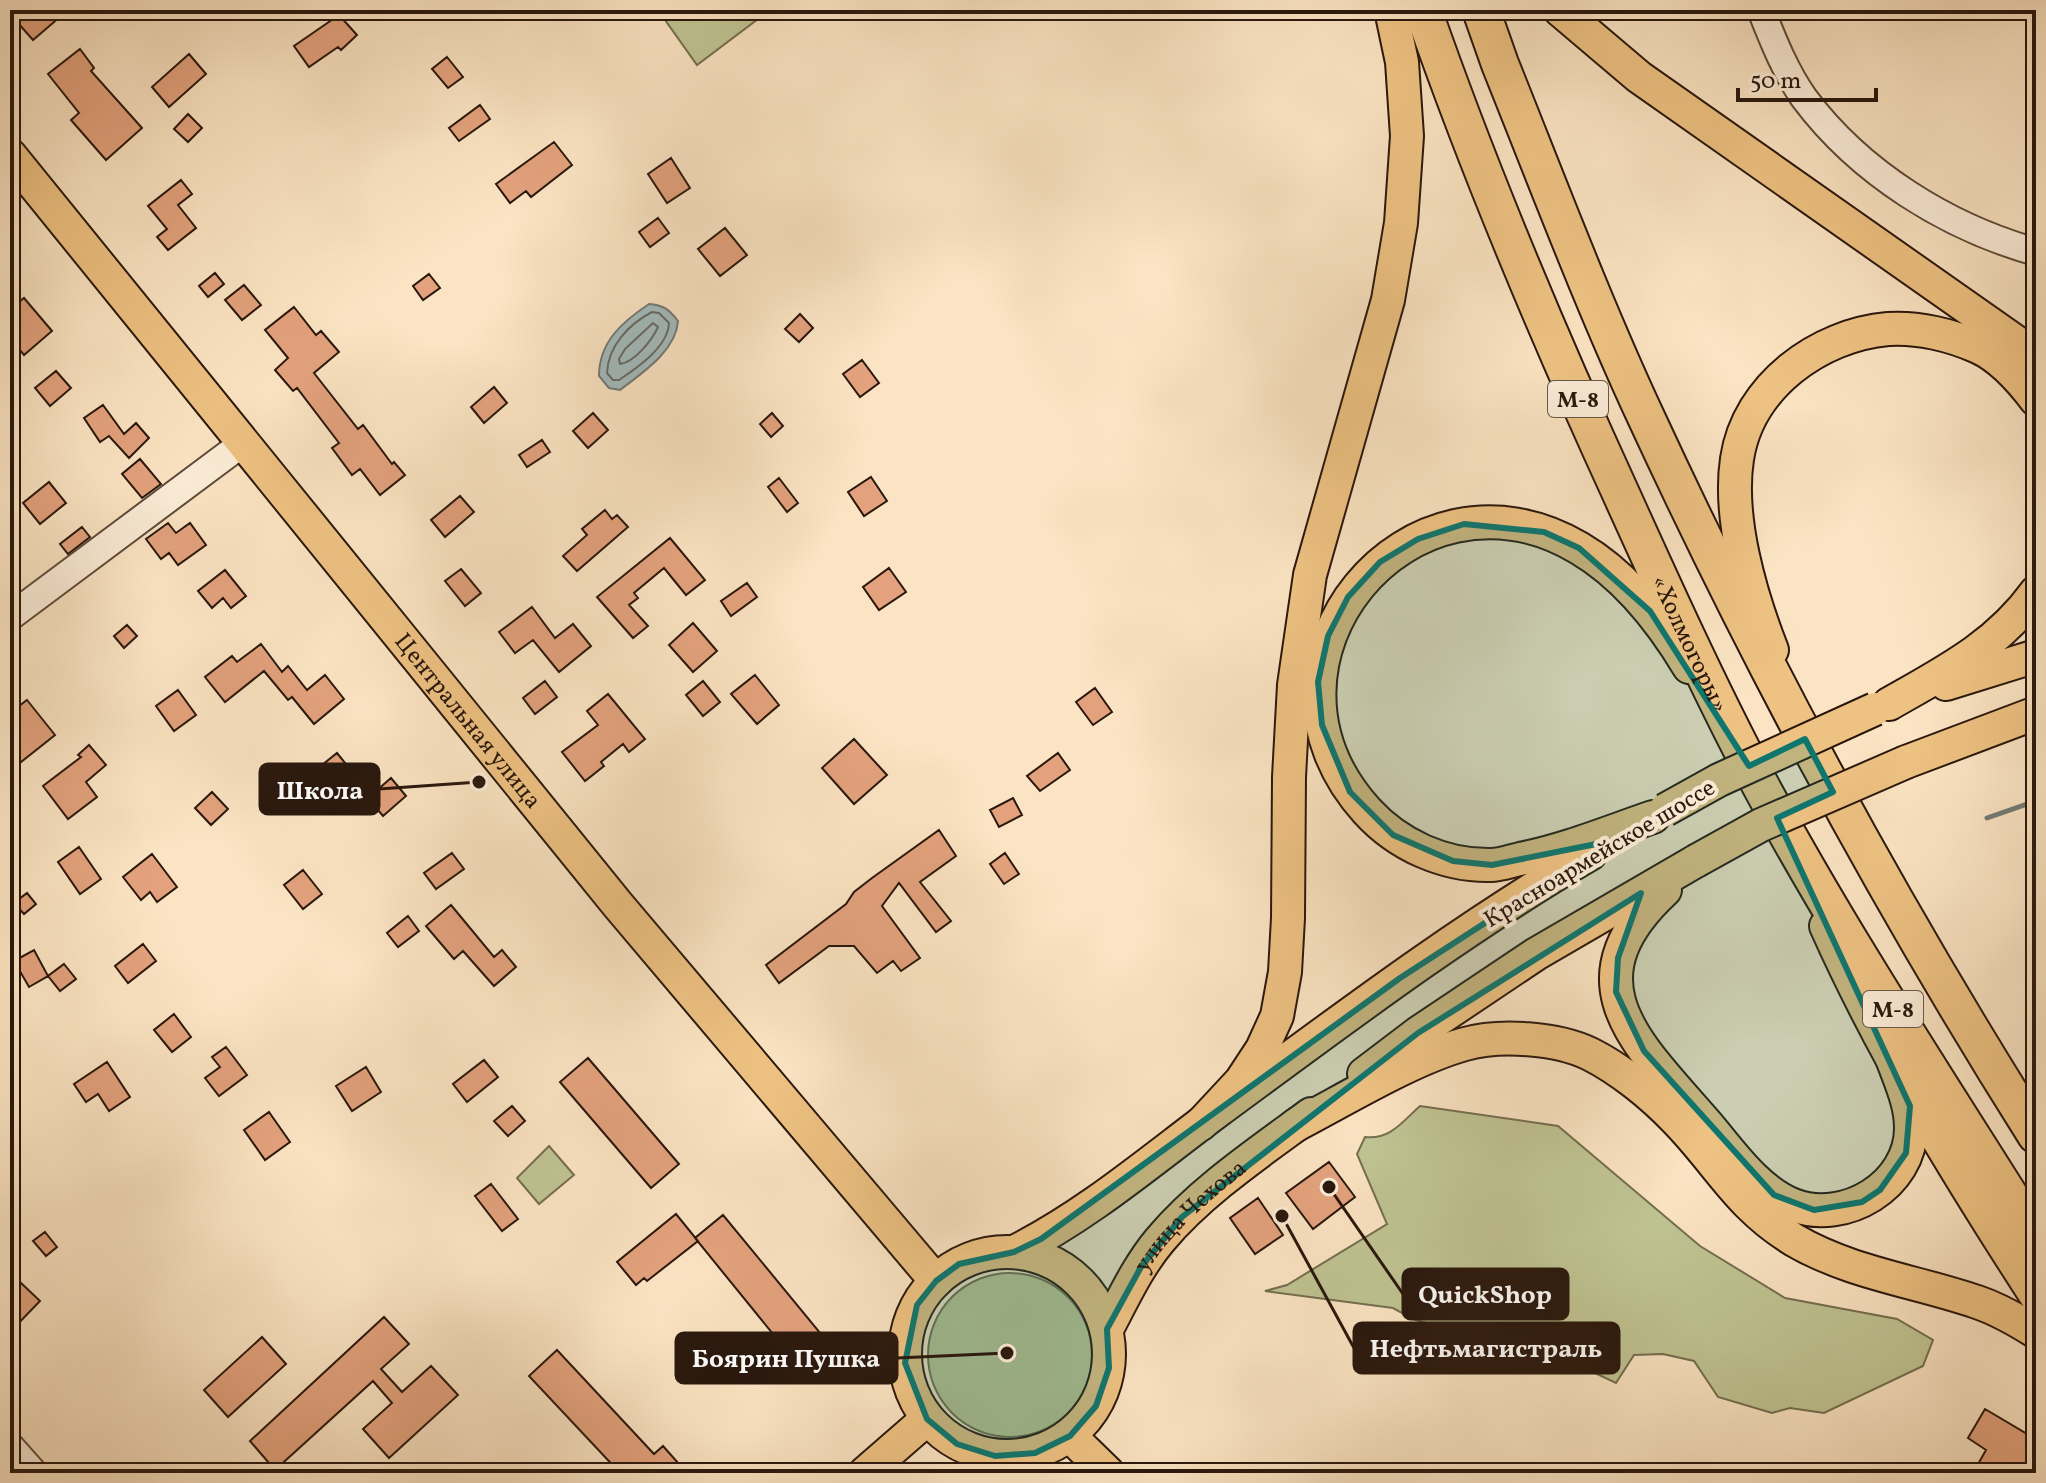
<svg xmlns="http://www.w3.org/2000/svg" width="2046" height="1483" font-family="Vollkorn,serif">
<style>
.green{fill:#c0c493;stroke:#746e50;stroke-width:2}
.water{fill:#a3bcbe;stroke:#727a77;stroke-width:2}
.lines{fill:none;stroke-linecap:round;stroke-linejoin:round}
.shore{stroke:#666a66;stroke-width:2}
.stream{stroke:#727a77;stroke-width:5}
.building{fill:#e3a27d;stroke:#29170d;stroke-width:2}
.minor-casing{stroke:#5e4a3a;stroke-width:30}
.major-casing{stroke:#29170d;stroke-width:36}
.highway-casing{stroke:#29170d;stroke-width:40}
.minor{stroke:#fcedd8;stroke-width:26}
.major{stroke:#eec282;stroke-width:32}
.highway{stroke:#eec282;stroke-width:36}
.major-bridge-casing{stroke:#29170d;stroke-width:36;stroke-linecap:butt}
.major-bridge{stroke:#eec282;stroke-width:32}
.marked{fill:#0f766e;fill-opacity:0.2;stroke:#0f766e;stroke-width:6;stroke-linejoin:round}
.labels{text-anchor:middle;stroke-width:8;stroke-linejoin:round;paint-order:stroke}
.shield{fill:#fcedd8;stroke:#68574a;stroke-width:2}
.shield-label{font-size:22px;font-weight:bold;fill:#29170d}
.street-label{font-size:24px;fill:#29170d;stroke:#fcedd8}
.leader{fill:none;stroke:#29170d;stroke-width:3}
.callout-dot{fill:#29170d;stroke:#fcedd8;stroke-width:3}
.callout{fill:#29170d;stroke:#29170d;stroke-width:3}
.callout-label{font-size:26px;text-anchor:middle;font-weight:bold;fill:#fff}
</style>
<rect width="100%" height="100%" fill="#fbe4c3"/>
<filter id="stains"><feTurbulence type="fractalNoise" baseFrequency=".0025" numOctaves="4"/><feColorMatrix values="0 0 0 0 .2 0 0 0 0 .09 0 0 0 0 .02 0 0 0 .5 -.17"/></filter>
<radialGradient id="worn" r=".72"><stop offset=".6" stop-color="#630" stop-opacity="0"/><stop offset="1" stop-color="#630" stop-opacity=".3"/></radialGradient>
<path class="green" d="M658 10H770L697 65Z
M1420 1106 1558 1126 1700 1246 1785 1298 1897 1319 1933 1340 1923 1366 1824 1413 1790 1408 1772 1413 1718 1397 1694 1361 1663 1354 1634 1355 1616 1383 1595 1373 1413 1319 1393 1308 1265 1291 1287 1285 1387 1224 1357 1154 1365 1137C1390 1140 1402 1122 1420 1106Z
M549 1146 574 1175 539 1204 517 1178Z
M928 1355a82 82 0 1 1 164 0a82 82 0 1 1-164 0Z"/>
<path class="water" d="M649 304C663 305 669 309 678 321 676 351 642 373 620 390L609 388 599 376C599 342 622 322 649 304Z"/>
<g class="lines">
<path class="shore" d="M652 312 659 313 669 323C668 347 637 368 619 380H613L607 373C608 346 629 324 652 312Z
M653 323 658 327C652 340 635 362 620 364L619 359 625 349Z"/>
<path class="stream" d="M1987 818 2036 801"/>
</g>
<path class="building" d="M10 10H68L33 40 10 14Z
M339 15 357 35 341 50 338 47 309 67 294 46Z
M80 49 94 68 91 71 142 128 106 160 71 120 79 113 48 74Z
M189 54 206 74 169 107 152 87Z
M447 57 463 77 448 88 432 69Z
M480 105 490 119 459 141 449 128Z
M188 114 202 128 188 142 174 129Z
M554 142 572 165 531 197 526 191 510 203 496 184Z
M671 158 690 188 667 203 648 174Z
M181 180 192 194 178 205 196 228 168 250 157 237 167 229 148 206Z
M658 218 669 233 650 247 639 232Z
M725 228 747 255 720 276 698 249Z
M215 273 224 284 208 297 199 286Z
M429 274 440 288 423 300 413 286Z
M244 285 261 305 242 320 225 300Z
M24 298 52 331 24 355 10 338V309Z
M294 307 316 335 321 331 339 352 314 373 358 429 363 425 392 464 394 462 405 475 380 495 360 469 352 475 332 448 339 443 297 388 293 391 275 370 288 358 265 330Z
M800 314 813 328 799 342 785 329Z
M862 360 879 383 860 397 843 374Z
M56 371 71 388 50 406 35 388Z
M494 387 507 403 484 423 471 407Z
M103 405 124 434 136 423 149 438 129 458 109 436 100 442 84 418Z
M593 413 608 430 588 448 573 431Z
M772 413 783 426 771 437 760 424Z
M542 440 550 452 527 467 519 455Z
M140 459 161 484 142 498 122 474Z
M871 477 887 501 864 516 848 492Z
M779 478 798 503 787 512 768 487Z
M49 482 66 503 40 524 23 503Z
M460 496 474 512 445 537 431 520Z
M605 510 612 519 617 515 628 527 577 571 563 556 587 535 582 529Z
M168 523 176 533 190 523 206 545 178 565 169 553 161 559 146 539Z
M82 527 90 537 68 554 60 544Z
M670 538 705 580 686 595 664 568 634 593 638 598 629 605 648 626 633 638 597 597Z
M889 568 906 592 879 610 863 587Z
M461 569 481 593 465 606 445 581Z
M225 570 246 596 231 608 223 598 212 608 198 591Z
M747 583 757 597 731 616 721 601Z
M532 607 555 638 573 624 591 646 559 672 533 640 515 653 499 632Z
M693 623 717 651 693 672 669 645Z
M127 625 137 636 124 648 114 636Z
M261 644 282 672 288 666 307 690 325 675 344 699 314 724 292 697 288 700 264 671 225 702 205 677 232 656 237 662Z
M755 675 779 705 757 724 731 694Z
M545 681 557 697 535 714 523 698Z
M703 681 720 702 703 716 686 695Z
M1095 688 1112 712 1093 725 1076 702Z
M178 690 196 715 174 731 156 706Z
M608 694 645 739 629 752 623 744 601 762 604 766 585 781 562 752 598 725 587 711Z
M27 700 55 735 21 762 10 747V713Z
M854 739 887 775 854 804 822 768Z
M89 745 106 765 86 782 97 797 68 819 43 786 81 757 78 755Z
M337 753 354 774 319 802 302 781Z
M1058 753 1070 770 1040 791 1027 776Z
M391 778 406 796 383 816 368 798Z
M212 792 228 809 211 825 195 808Z
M1013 798 1022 815 999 827 990 810Z
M939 830 956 856 920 882 951 921 936 932 899 883 882 906 920 958 901 971 893 961 877 973 854 946H829L779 983 766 965 846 904 854 892 872 878Z
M79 847 101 879 80 894 58 862Z
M452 853 464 869 436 889 424 873Z
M1005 853 1019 874 1004 884 990 864Z
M152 854 177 887 157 902 150 892 141 900 123 877Z
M303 870 322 894 303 909 284 885Z
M27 893 36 904 24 914 14 903Z
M451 905 494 957 502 950 516 967 494 986 463 951 454 959 426 926Z
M408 916 419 931 398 947 387 933Z
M143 944 156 961 128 983 115 966Z
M34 950 48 976 29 987 14 961Z
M64 964 76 979 60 991 48 976Z
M174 1014 191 1037 172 1052 154 1030Z
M226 1047 247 1075 219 1096 205 1078 220 1067 212 1057Z
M588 1058 679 1164 651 1188 560 1082Z
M484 1060 498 1077 467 1102 453 1084Z
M107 1062 130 1097 109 1111 98 1094 86 1102 74 1084Z
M366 1067 381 1092 352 1111 336 1086Z
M512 1106 525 1121 508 1136 494 1121Z
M269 1112 290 1142 265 1160 244 1130Z
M1329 1162 1355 1197 1313 1229 1286 1193Z
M491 1184 518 1219 502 1231 475 1196Z
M1258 1198 1283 1235 1255 1254 1230 1218Z
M676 1214 698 1241 647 1281 644 1278 636 1285 617 1262Z
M723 1215 821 1334 799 1352 793 1345 786 1350 695 1238Z
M45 1232 57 1247 46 1256 33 1241Z
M20 1282 40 1301 10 1332V1293Z
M384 1317 409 1344 381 1369 402 1392 431 1366 458 1395 389 1458 363 1429 392 1403 373 1381 275 1470 250 1441Z
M262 1337 286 1364 228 1417 204 1390Z
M557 1350 654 1454 663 1446 687 1473H620L529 1376Z
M1985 1409 2027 1434 2033 1450 2023 1473H1973L1986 1450 1968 1438Z"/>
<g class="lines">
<defs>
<path id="minor" d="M1761 10C1773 40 1785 71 1804 98 1860 173 1947 227 2036 252
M10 617 243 443
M10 1446 34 1473"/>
<g id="major">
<path d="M1560 10 1639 77 2036 356"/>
<path id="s1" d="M10 155 618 905 936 1281"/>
<path d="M1772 650C1750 594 1728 518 1737 459 1748 386 1819 335 1888 329 1918 327 1951 335 1978 347 2002 358 2021 380 2036 400"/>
<path d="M1946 684 2036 656"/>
<path d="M1889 704C1945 672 1997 646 2036 592"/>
<path d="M1906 762 2036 713"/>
<path d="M1653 817C1609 832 1566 850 1520 859 1511 861 1500 865 1491 865 1444 866 1398 845 1367 811 1232 662 1410 448 1579 548 1625 575 1662 622 1689 667"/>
<path d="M1665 890C1565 983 1638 1044 1706 1123 1731 1152 1756 1190 1793 1205 1845 1225 1911 1185 1911 1128 1911 1103 1900 1081 1892 1058"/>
<path d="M1826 926C1884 1056 1959 1177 2036 1296"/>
<path d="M1364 1074 1418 1033 1536 954 1696 861"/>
<path d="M1201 1124 1241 1081 1262 1049 1277 1016 1285 972 1288 918 1289 777 1294 685 1310 575 1388 300 1401 223 1407 136 1402 62 1391 10"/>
<path d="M1296 1125C1346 1099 1411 1059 1465 1044 1500 1034 1557 1038 1590 1054 1620 1069 1652 1095 1676 1120 1719 1164 1738 1206 1794 1240 1850 1273 1916 1281 1977 1302 1998 1309 2017 1320 2036 1332"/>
<path d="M1014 1252C1088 1215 1153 1159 1219 1110 1340 1021 1460 930 1590 854"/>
<circle cx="1007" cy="1354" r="102"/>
<path id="s2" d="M1107 1329C1123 1299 1138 1266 1160 1240 1201 1191 1261 1151 1311 1114"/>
<path d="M1070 1436 1108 1473"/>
<path d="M865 1473 927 1419"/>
</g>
<g id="highway">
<path id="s3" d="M1423 10C1481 176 1549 337 1622 496 1665 591 1708 686 1756 777 1841 936 1941 1086 2036 1238"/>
<path d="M1481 10 1500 64C1547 181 1592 301 1645 415 1760 664 1890 904 2036 1135"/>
</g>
</defs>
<use href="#minor" class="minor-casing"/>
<use href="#major" class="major-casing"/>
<use href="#highway" class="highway-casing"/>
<use href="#minor" class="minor"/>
<use href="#major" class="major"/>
<use href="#highway" class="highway"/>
<defs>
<path id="major-bridge" d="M1665 810 1719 780 1875 709
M1696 861 1761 825 1906 762"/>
</defs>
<use href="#major-bridge" class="major-bridge-casing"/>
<use href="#major-bridge" class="major-bridge"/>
</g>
<path class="marked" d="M1464 524 1544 532 1579 548 1650 611 1749 766 1805 739 1833 792 1777 818 1910 1106 1906 1153 1880 1190 1862 1202 1814 1210 1774 1195 1644 1051 1616 992 1618 958 1641 893 1418 1033 1182 1217 1141 1267 1107 1329 1109 1368 1096 1406 1070 1436 1035 1453 995 1456 957 1444 927 1419 905 1363 917 1305 936 1281 959 1264 1014 1252 1041 1239 1400 978 1599 849 1596 844 1492 865 1453 861 1393 835 1350 792 1322 725 1318 682 1328 636 1348 597 1380 562 1418 539Z"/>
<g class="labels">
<g class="shield">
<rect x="1548" y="381" width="60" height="36" rx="6"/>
<rect x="1863" y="991" width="60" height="36" rx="6"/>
</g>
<g class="shield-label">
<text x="1578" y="407">М-8</text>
<text x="1893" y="1017">М-8</text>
</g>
<g class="street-label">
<text dy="8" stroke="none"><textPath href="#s3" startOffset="688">«Холмогоры»</textPath></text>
<text dy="8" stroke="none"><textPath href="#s1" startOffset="728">Центральная улица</textPath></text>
<text transform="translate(1599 853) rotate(-31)" y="8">Красноармейское шоссе</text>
<text dy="8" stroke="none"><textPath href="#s2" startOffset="142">улица Чехова</textPath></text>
</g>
</g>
<path class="leader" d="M479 782L379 789M1329 1187L1403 1294M1282 1216L1354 1348M1007 1353L897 1358"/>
<g class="callout-dot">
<circle cx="479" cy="782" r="8"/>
<circle cx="1329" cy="1187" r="8"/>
<circle cx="1282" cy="1216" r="8"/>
<circle cx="1007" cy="1353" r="8"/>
</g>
<g class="callout">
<rect x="260" y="764" width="119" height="50" rx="8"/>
<rect x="1403" y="1269" width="165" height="50" rx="8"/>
<rect x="1354" y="1323" width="265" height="50" rx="8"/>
<rect x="676" y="1333" width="221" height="50" rx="8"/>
</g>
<g class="callout-label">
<text x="320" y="799">Школа</text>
<text x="1485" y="1303">QuickShop</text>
<text x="1486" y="1357">Нефтьмагистраль</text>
<text x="786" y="1367">Боярин Пушка</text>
</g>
<rect width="2046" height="1483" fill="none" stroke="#fbe4c3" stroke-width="40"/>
<rect x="12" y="12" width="2022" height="1459" fill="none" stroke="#29170d" stroke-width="4"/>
<rect x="20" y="20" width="2006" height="1443" fill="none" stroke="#29170d" stroke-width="2"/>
<path d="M1738 88v12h138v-12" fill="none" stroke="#29170d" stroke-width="4"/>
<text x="1750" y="88" font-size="24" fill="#29170d" stroke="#fcedd8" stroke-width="6" paint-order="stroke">50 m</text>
<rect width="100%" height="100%" filter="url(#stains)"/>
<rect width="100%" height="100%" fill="url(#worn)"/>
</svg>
